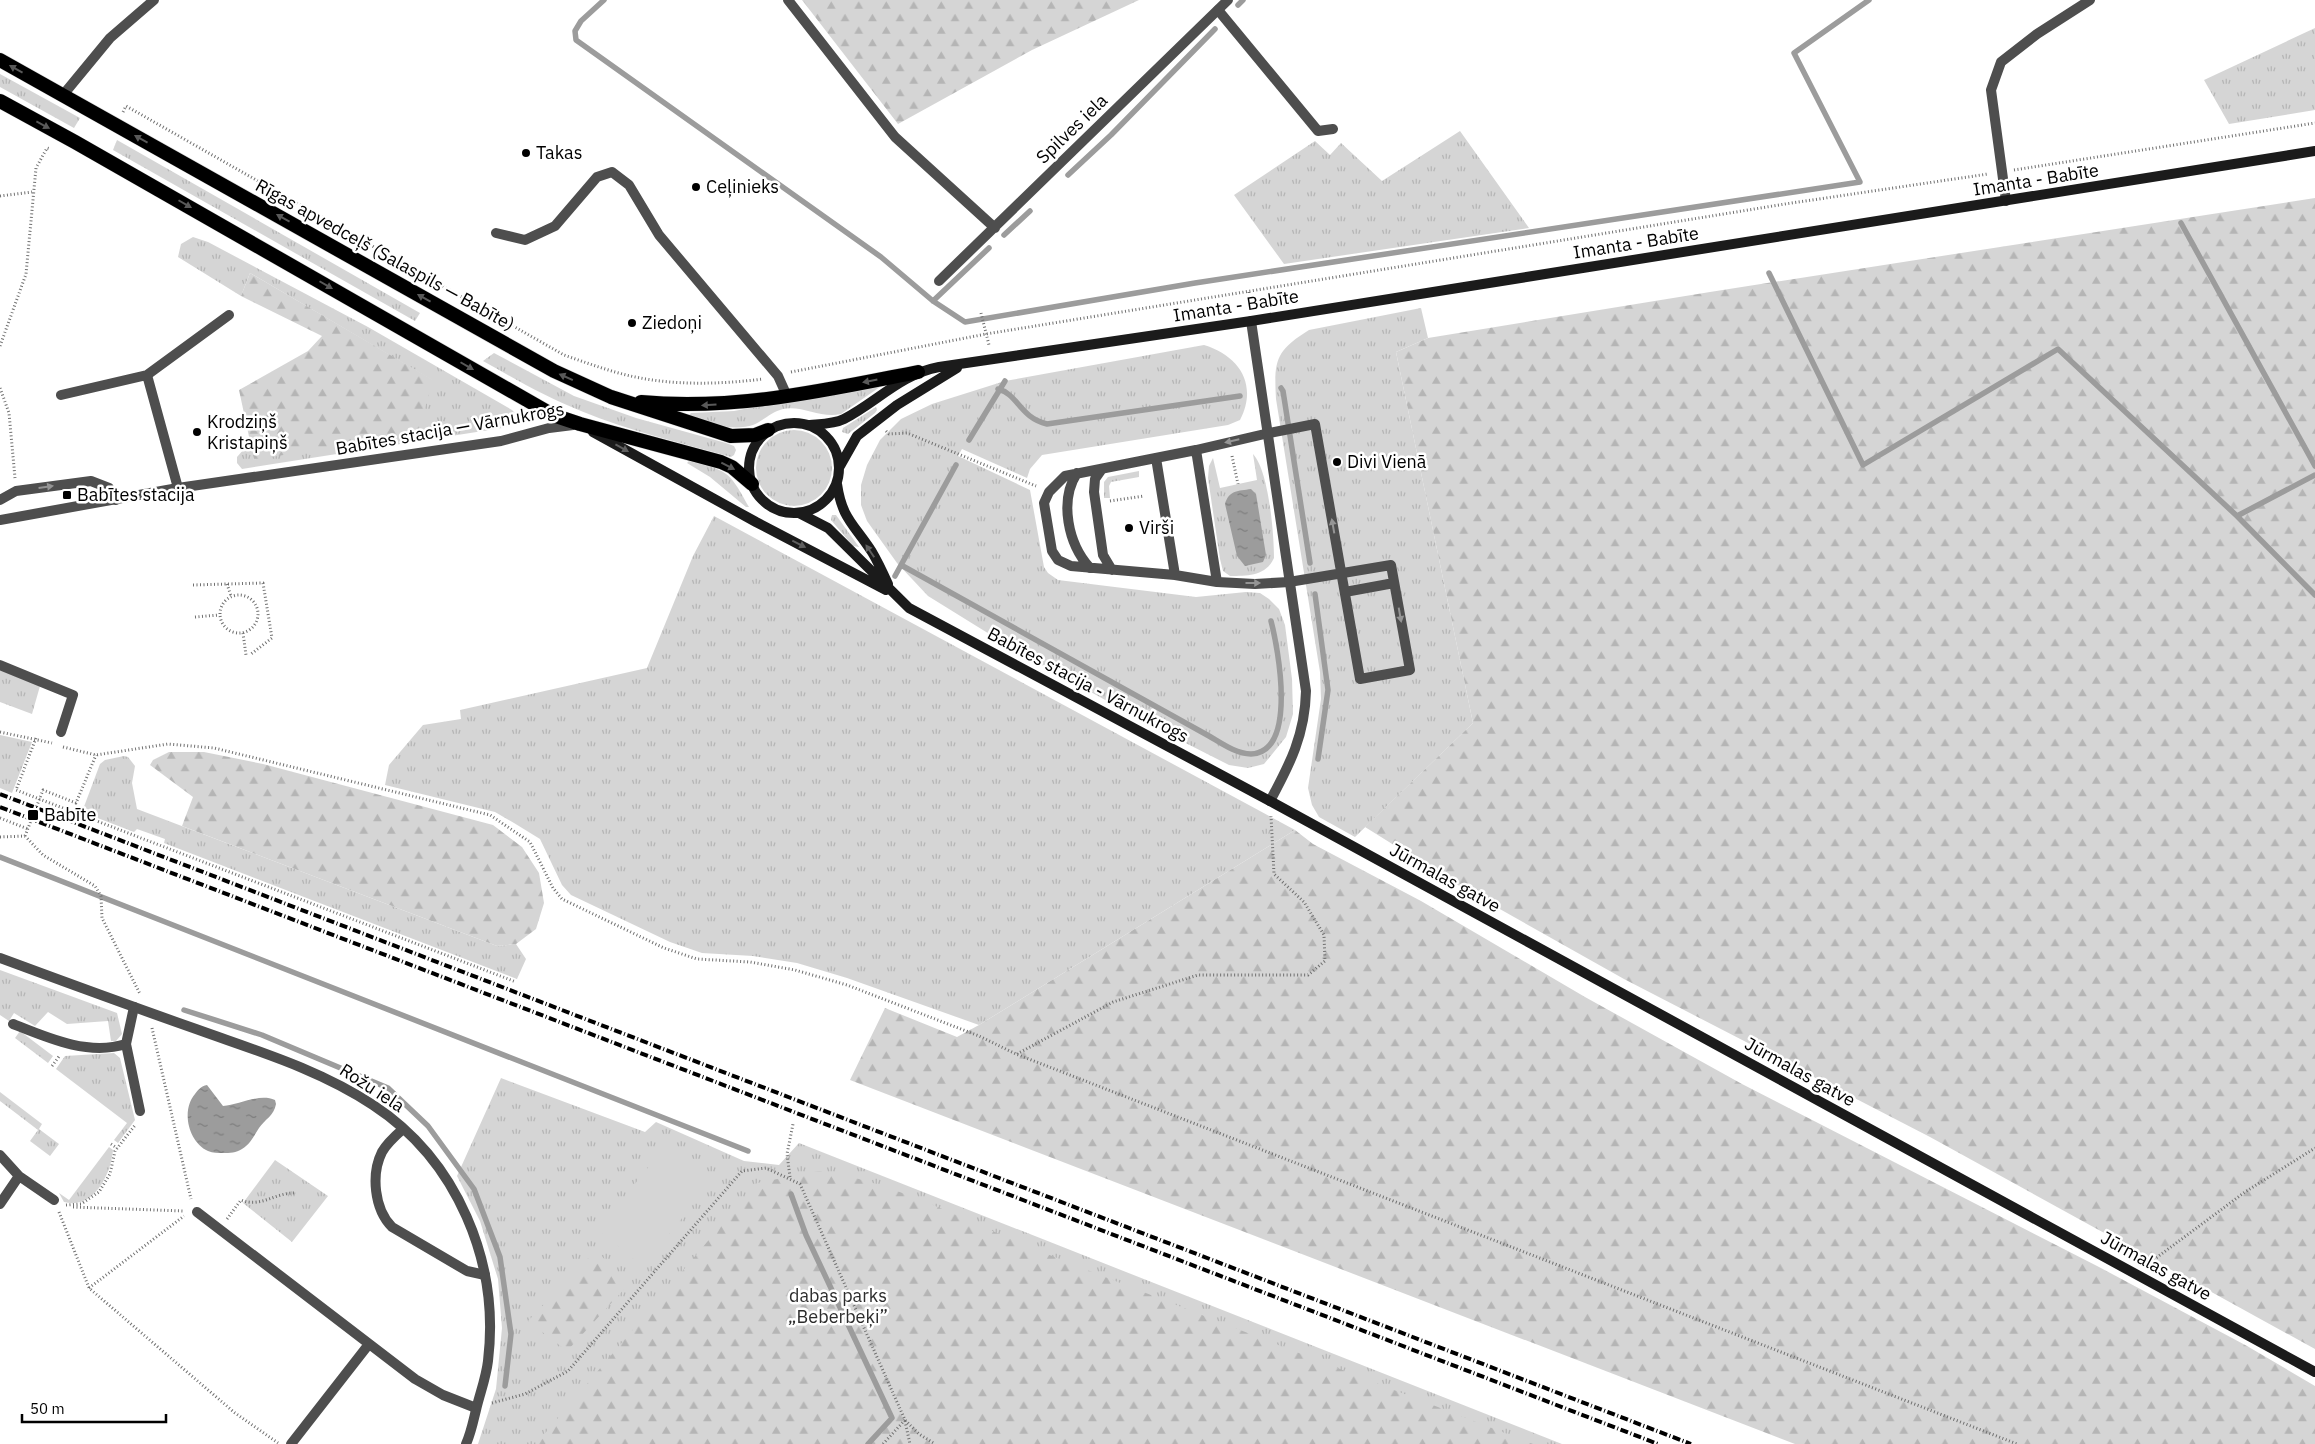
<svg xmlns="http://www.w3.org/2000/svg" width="2315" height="1444" font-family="'IBM Plex Sans',sans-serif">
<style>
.grass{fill:url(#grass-tufts)}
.forest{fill:url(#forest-firs)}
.pitch{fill:#d5d5d5}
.water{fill:url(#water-ripples)}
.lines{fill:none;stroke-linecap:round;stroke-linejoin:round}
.stream{stroke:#9c9c9c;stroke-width:5.5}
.trunk-casing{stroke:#dbdbdb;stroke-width:15}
.path{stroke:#707070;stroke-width:3;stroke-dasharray:1 2.5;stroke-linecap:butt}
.service{stroke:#4e4e4e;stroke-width:10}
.minor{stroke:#4e4e4e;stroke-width:10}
.tertiary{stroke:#4e4e4e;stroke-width:10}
.secondary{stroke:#1b1b1b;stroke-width:10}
.trunk{stroke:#000;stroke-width:14}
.rail{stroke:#000;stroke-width:4;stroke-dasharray:8 2.5 1 2.5;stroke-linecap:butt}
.oneway{fill:#595959}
.oneway2{fill:#959595}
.oneway3{fill:#5f5f5f}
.poi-dot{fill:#000;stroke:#fff;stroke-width:2}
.labels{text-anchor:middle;stroke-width:5;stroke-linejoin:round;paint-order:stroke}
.street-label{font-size:18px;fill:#000;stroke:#fff}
.poi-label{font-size:18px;fill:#000;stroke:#fff;text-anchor:start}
.park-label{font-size:18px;fill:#2c2c2c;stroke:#fff}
</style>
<defs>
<pattern id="grass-tufts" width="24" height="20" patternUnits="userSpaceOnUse" patternTransform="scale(1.25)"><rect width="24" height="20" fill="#d5d5d5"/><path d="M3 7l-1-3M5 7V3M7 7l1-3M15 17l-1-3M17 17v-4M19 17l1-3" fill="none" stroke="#b5b5b5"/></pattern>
<pattern id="forest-firs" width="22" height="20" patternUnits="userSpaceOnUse" patternTransform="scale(1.25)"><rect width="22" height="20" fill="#d5d5d5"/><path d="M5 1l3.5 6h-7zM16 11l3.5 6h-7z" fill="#b5b5b5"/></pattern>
<pattern id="water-ripples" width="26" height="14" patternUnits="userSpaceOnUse" patternTransform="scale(1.25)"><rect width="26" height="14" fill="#9c9c9c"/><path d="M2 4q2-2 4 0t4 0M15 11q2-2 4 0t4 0" fill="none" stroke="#7d7d7d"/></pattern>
</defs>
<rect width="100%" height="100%" fill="#fff"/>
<path class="grass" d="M2315 28V110L2229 124 2204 80Z
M0 74 80 118 74 128 0 87Z
M1460 131 1529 228 1284 264 1234 195 1315 141 1330 155 1341 143 1382 181Z
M117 140 420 313 415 321 113 150Z
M193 237 208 242 368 327 512 410 517 415 518 423 502 428 242 469 237 463V457L244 449 251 446 254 460 432 380 250 273 241 296 178 257 181 244Z
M1421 308 1428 338 1396 352 1473 723 1355 837 1319 817 1312 805 1308 788 1321 699 1320 672 1276 399C1274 361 1275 351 1309 330Z
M1204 345C1240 356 1258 385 1240 420L1228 425 1042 455 1030 469 1027 478 962 449 958 456 1030 490 1044 567 1048 573 1058 580 1196 597 1246 592 1260 593 1269 599 1279 609 1285 625 1292 679 1293 714 1286 737 1264 764 1248 768 1229 765 1156 728 1020 653 928 596 897 563 867 521 861 505V485L867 465 880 440 901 419 932 404 1005 381Z
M494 353 574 396 636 418 726 443 734 446 736 450 734 455 731 457C681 443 630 431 581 411 547 398 515 379 483 361Z
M887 382 841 414C821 419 803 405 783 409 771 412 763 421 753 425 736 431 704 425 689 415L691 413 734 411Z
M876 407 877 410 875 413 848 434 842 432 843 428Z
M756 468a38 38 0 1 1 76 0a38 38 0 1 1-76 0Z
M1253 454C1269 471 1274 534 1274 558 1266 576 1248 576 1230 576L1223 571 1220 559 1208 478 1209 466 1213 458 1220 488 1257 480Z
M689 461C729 471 729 471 749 507H746L710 477 687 463Z
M1139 471V477L1111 482 1109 486 1110 498H1104V482L1108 477Z
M832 515H836L859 547 853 546 831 520Z
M714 516 1295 830 979 1025 847 978 797 963 753 956 702 953 670 942 571 895 562 885 540 839 514 823 495 812 385 785 389 765 423 725 461 719 460 710 647 668 693 556Z
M0 670 40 686 32 714 0 702Z
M0 735 32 742 12 793 0 788Z
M124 756 128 757 135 766 132 783 137 809 497 946 516 944 526 959 517 979 164 843 165 839 137 829 134 832 82 812 100 764 105 760Z
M0 970 117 1013 122 1034 116 1041H111L108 1021 67 1024 48 1012 35 1026 14 1013 9 1021 0 1015Z
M20 1031 53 1056 48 1063 15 1038Z
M114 1053 120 1058 135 1120 118 1143 114 1140 127 1123 56 1069 65 1056Z
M501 1078 645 1132 656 1122 744 1161 779 1165 799 1143 1562 1444H478L496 1389 502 1328 498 1279 480 1221 457 1176Z
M0 1092 42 1124 39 1129 59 1144 50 1156 30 1141 38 1130 0 1101Z
M109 1147 113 1150C111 1174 94 1210 64 1202L59 1193 69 1200Z
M275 1160 328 1196 292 1242 243 1203Z"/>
<path class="forest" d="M802 0H1139L1032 50 898 124Z
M2315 198V1349L1930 1137 1624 979 1466 890 1365 827 1473 723 1396 352 1428 338 1710 292Z
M250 273 433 380 418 432 254 460 239 390 308 351 322 336 241 296Z
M169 752H204L263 764 493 825 522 847 539 873 544 903 536 929 516 944 497 946 182 826 193 797 150 765 153 760Z
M1295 830 1313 844 1421 901 1585 997 1742 1084 2099 1267 2247 1346 2315 1386V1444H1795L850 1080 885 1008 957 1037 979 1025Z
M819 1171C895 1181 971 1224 1042 1252 1205 1317 1369 1380 1533 1444H536L757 1183Z
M596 1250 628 1285 567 1351 528 1321Z"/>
<path class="pitch" d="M670 1140 715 1177 643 1267 598 1230Z"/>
<path class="water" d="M1251 489 1256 494 1266 555 1263 562 1245 566 1237 556 1225 504C1229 490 1238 491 1251 489Z
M207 1085 223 1106C239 1105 259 1093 275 1100L276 1104C274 1116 265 1119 259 1128 254 1136 250 1144 242 1149 236 1153 230 1153 223 1153 218 1153 213 1153 208 1151 188 1142 181 1110 195 1094 198 1090 201 1086 207 1085Z"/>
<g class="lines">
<path class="stream" d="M604 0 581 21 575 31 576 40 881 257 933 301 965 322 1195 283 1860 182 1794 53 1869 0
M1238 5 1243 0
M1068 175 1111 135 1215 29
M2181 223 2315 466
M1004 235 1030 211
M1769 273 1863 465 2058 349 2237 516 2315 595
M933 301 989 248
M1281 388 1283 391 1310 563
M998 389C1018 394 1020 418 1047 424L1240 396
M969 440 1005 381
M2237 516 2315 475
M901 565 1209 736C1221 743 1236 754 1251 754 1298 752 1278 648 1271 621
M895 576 956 465
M1315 594 1328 690 1318 759
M0 857 748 1151
M184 1010 262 1035 388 1088 428 1126 474 1189 500 1257 511 1334 505 1386
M791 1194 806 1235 892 1418 868 1444"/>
<defs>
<path id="trunk" d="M0 60 554 371 611 397 731 436 755 435 768 430
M0 101 75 142 553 415 580 424 721 462 732 467 752 484
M641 402C735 411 826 390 918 372"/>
</defs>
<use href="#trunk" class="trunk-casing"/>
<path class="path" d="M123 112 126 106 564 355C581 361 598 367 615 372 663 386 714 385 763 379
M2014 170 2315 123
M0 196 32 192
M1249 292 1250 307
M981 313 989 345
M0 346 26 274 36 168 47 148 50 149
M791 372 986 334 1785 204 1988 174
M0 388 9 413 15 478
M886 431 889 434 907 433 1036 486
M1232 456 1238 484
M1110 501 1144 496
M227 584 231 596
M193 585 263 583 272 638 251 654
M220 614a19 19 0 1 1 38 0a19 19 0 1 1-38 0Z
M195 617 219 615
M243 633 246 655
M0 732 52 743
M36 738 16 790 516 982
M63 747 96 755 168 744 214 748 490 815 530 842 553 888 562 899 664 948 697 959 750 962 795 970 847 985 979 1036 1016 1054 2017 1444
M0 818 28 829
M25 836 43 855 95 886 101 896 102 918 140 994
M25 836 43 790 76 803 96 755
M0 837 25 836
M152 1028 191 1199
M1017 1054 1113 1002 1198 975H1308L1325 961 1324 935 1304 902 1274 874 1271 816
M52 1066 60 1055
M111 1144 117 1148
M790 1177 787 1154 793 1124
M66 1205 81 1204 99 1192 110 1174 115 1151 136 1124
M73 1207 184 1211
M59 1212 89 1288 235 1413 278 1443
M227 1219 241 1200C260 1208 275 1193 294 1193
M2148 1264 2245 1192 2315 1148
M89 1288 184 1216
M492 1403 525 1394 568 1371 742 1171 766 1168 800 1184 905 1420 919 1434 935 1444
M905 1421 910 1444
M883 1444 905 1420"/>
<path class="service" d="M1218 10 1318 131 1333 129
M496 233 525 240 555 226 597 177 612 172 629 185 659 235 778 376 787 396
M147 375 178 488
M61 395 147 375 229 315
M1269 433 1196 450 1065 476 1049 492 1044 503 1052 551 1058 560 1071 566 1175 575 1217 582 1255 584 1289 582 1391 565 1410 670 1360 679 1315 424 1269 433
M1196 450 1217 582
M1156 458 1175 575
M1102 469 1095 479 1094 492 1103 555 1112 570
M1077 473C1059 501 1068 544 1090 568
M0 500 16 491 91 481 109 488 116 500
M1345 592 1394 583
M0 665 73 695 61 732
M13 1024C48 1038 88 1056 126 1044L134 1007
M126 1044 140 1111
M403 1129C395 1136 387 1143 382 1152 371 1174 374 1209 392 1227L467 1271 485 1275
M197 1212 415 1379 443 1395 476 1408
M291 1444 369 1344"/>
<path class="minor" d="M788 0 895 137 995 228
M2006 201 1991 90 2001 62 2037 34 2090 0
M939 281 1228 0
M1251 321 1306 691C1305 735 1290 764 1270 801
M0 958C65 982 130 1006 196 1029 257 1051 319 1069 373 1105 457 1160 500 1262 488 1361 486 1378 480 1393 476 1410 473 1422 471 1433 466 1444
M0 1155 19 1176 0 1204
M19 1176 54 1200"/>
<path class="tertiary" d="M63 95 110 38 154 0
M0 520 178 488 501 441 549 428 573 425"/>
<path class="secondary" d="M749 468a45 45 0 1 1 90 0a45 45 0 1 1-90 0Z
M810 425C821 424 834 424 844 419 877 402 901 374 939 367L1251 321 2315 151
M593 432 756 522 886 590
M840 466 857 436 897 405 957 368
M837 484C842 519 854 524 872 552 878 562 883 573 888 584
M799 513 828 528 909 608 1270 801 2315 1372"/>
<use href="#trunk" class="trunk"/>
<path class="rail" d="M0 794 1691 1444
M0 807 1658 1444"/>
</g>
<defs><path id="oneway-solid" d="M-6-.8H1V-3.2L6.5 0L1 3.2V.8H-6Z" transform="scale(1.25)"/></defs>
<g class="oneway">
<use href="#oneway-solid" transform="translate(16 69) rotate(-151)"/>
<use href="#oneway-solid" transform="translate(43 125) rotate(28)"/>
<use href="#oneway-solid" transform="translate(141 139) rotate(-151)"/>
<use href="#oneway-solid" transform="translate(185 204) rotate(30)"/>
<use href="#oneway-solid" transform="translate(283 218) rotate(-151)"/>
<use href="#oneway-solid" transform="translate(326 285) rotate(30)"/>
<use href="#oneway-solid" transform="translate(424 298) rotate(-151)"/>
<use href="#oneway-solid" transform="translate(467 366) rotate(30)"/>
<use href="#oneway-solid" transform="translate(566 377) rotate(-156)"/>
<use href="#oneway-solid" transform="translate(870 381) rotate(169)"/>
<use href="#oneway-solid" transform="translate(709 405) rotate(177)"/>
<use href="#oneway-solid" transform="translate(728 466) rotate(27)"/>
</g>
<g class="oneway2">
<use href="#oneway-solid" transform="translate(1232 441) rotate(167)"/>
<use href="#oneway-solid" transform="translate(46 487) rotate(-8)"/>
<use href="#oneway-solid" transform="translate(1333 526) rotate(-100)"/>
<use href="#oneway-solid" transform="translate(1253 583)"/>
<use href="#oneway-solid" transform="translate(1400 615) rotate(80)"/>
</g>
<g class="oneway3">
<use href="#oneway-solid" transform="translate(622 448) rotate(29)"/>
<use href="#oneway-solid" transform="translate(799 544) rotate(27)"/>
<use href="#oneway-solid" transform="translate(870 551) rotate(-124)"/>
</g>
<g class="poi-dot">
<circle cx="526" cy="153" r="5"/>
<circle cx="696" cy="187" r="5"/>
<circle cx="632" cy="323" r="5"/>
<circle cx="197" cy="432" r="5"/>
<circle cx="1337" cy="462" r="5"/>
<rect x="62" y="490" width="10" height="10" rx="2.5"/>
<circle cx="1129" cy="528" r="5"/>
<rect x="27" y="809" width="12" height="12" rx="2.5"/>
</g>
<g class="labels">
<g class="street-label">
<text transform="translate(1072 129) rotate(-44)" y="6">Spilves iela</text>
<text transform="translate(2036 180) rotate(-9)" y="6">Imanta - Babīte</text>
<text transform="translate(1636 243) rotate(-9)" y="6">Imanta - Babīte</text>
<text transform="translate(385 255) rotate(29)" y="6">Rīgas apvedceļš (Salaspils — Babīte)</text>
<text transform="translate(1236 306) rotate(-9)" y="6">Imanta - Babīte</text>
<text transform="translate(450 429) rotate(-10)" y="6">Babītes stacija — Vārnukrogs</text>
<text transform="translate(1088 685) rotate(28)" y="6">Babītes stacija - Vārnukrogs</text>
<text transform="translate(1445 878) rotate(29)" y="6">Jūrmalas gatve</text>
<text transform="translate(1800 1072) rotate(29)" y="6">Jūrmalas gatve</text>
<text transform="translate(372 1088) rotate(33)" y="6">Rožu iela</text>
<text transform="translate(2156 1266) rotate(29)" y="6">Jūrmalas gatve</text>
</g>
<g class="poi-label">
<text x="536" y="159">Takas</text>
<text x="706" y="193">Ceļinieks</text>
<text x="642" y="329">Ziedoņi</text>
<text x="207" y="428">Krodziņš<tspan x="207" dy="21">Kristapiņš</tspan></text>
<text x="1347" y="468">Divi Vienā</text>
<text x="77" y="501">Babītes stacija</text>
<text x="1139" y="534">Virši</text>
<text x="44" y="821">Babīte</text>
</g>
<g class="park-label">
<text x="838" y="1302">dabas parks<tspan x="838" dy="21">„Beberbeķi”</tspan></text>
</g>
</g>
<path d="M22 1414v8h144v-8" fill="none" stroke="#000000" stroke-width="2.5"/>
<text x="30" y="1414" font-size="15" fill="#000000" stroke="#ffffff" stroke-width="4" paint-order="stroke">50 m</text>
</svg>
